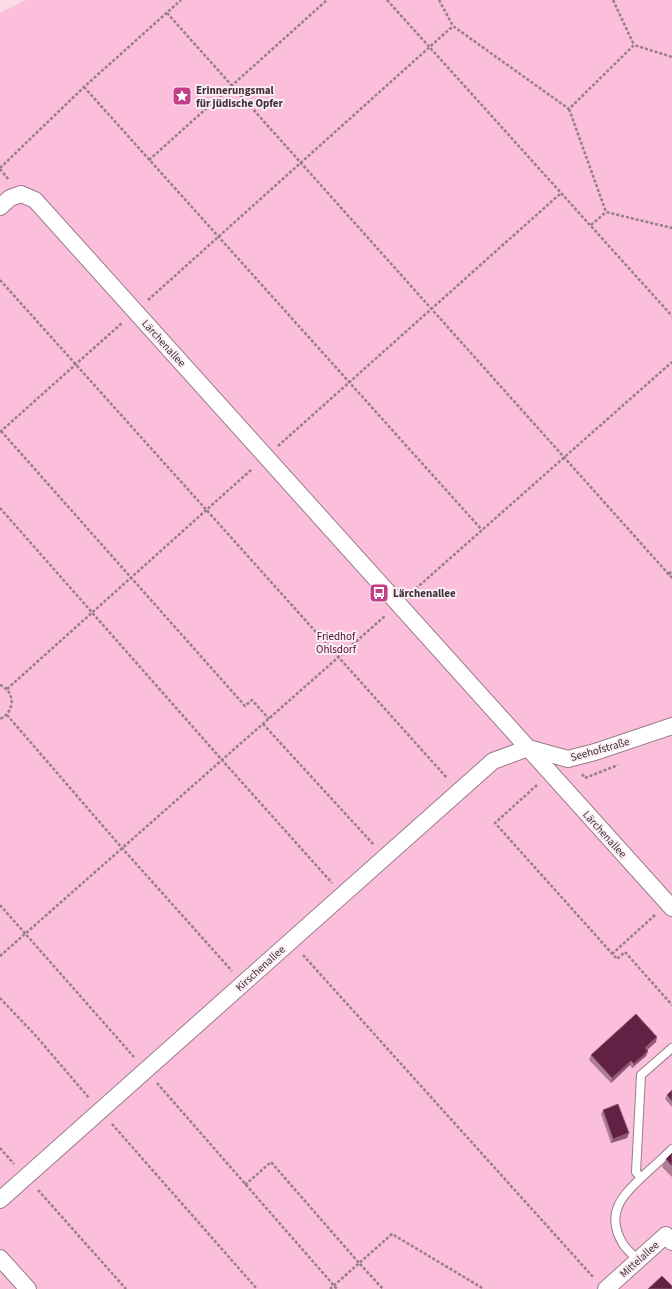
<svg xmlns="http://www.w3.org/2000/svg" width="672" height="1289" font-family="'Source Sans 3',sans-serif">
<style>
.green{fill:#fbbedb}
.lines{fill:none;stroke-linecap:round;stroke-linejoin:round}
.service-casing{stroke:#9a7c8a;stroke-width:10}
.minor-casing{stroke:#9a7c8a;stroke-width:18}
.path{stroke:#947e88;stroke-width:2.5;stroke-dasharray:3 2;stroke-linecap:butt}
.service{stroke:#fff;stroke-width:8}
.minor{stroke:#fff;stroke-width:16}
.wall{fill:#ae7d96}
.shaded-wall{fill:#8f5875}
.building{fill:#612044;stroke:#8f5875}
.labels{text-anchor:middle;stroke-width:4;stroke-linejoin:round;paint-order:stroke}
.poi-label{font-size:11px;font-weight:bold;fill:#3d3036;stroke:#fbedf3;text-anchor:start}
.street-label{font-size:11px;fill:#3d3036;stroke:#fbedf3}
.park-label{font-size:11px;fill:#4c0832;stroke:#fbedf3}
</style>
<rect width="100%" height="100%" fill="#fbdae8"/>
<path class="green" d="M26 0H672V1289H0V13Z"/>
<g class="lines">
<defs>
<path id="service" d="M641 1178 636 1172 641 1075 672 1048
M638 1260C633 1255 627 1250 623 1244 604 1213 623 1195 644 1175 654 1166 663 1158 672 1149"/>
<path id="minor" d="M0 207 10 198 21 194 35 200 672 908
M528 748 568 759 595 752 672 726
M0 1200 493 761 528 748
M0 1258 28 1289
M606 1289 666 1235 672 1242"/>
</defs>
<use href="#service" class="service-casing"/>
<use href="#minor" class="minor-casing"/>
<path class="path" d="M387 0 672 316
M439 0 453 26 569 109 634 45 672 57
M613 0 634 45
M167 13 672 578
M84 87 482 530
M569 109 606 212 672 228
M149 160 327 0
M0 168 84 87 181 0
M0 169 9 180
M591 225 606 212
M0 280 447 778
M148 300 453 26
M1 431 245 706 252 700 269 719
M0 432 122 323
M278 446 561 193
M0 508 222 760 332 883
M669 574 672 571
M412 592 672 362
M0 685C16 692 15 712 0 719
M7 689 252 469
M7 715 122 848 232 971
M263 724 374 845
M582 774 585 778 618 765
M537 785 495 823 617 959 625 952 672 1005
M0 905 134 1057
M612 954 655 915
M303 955 594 1278
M0 956 385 616
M0 998 36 1036 89 1098
M157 1083 337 1289
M112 1124 257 1289
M0 1148 14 1164
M245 1185 271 1162 359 1263 383 1289
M38 1190 126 1289
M330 1289 392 1234 484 1289"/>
<use href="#service" class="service"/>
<use href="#minor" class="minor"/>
</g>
<path class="wall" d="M656 1042 646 1050 648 1051 646 1056 632 1068 630 1065 611 1083 589 1060 591 1055Z
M672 1090V1107L665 1099 667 1095Z
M603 1110 629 1133 627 1138 611 1143 601 1114Z
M672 1153V1177L662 1167 666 1159Z"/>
<path class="shaded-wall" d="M657 1037 656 1042 644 1053 645 1048Z
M648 1051 646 1056 632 1068 634 1064Z
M631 1061 630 1065 611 1083 612 1078Z
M629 1133 627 1138 611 1143 613 1139Z"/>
<path class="building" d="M636 1014 657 1037 645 1048 648 1051 634 1064 631 1061 612 1078 591 1055Z
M672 1090V1101L667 1095Z
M618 1104 629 1133 613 1139 603 1110Z
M672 1153V1166L666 1159Z
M662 1276 672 1286V1289H648Z"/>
<defs>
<symbol id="sight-square" viewBox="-11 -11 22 22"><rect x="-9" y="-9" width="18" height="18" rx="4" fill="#c03f88" stroke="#fbedf3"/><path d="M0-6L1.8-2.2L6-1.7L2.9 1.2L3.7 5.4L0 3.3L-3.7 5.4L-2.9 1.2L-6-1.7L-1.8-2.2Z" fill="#fff"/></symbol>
<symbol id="bus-square" viewBox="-11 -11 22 22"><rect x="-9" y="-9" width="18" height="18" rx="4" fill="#c03f88" stroke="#fbedf3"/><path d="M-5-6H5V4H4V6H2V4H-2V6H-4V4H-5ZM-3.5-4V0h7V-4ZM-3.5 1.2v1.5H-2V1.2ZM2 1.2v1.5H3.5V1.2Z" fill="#fff"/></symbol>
</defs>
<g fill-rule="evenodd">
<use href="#sight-square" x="171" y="85" width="22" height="22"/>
<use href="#bus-square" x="368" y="582" width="22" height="22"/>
</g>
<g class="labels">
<g class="poi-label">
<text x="196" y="94">Erinnerungsmal<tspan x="196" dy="13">für jüdische Opfer</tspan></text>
<text x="393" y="597">Lärchenallee</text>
</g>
<g class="street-label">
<text transform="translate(164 343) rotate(48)" y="4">Lärchenallee</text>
<text transform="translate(600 749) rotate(-16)" y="4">Seehofstraße</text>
<text transform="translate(605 834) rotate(48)" y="4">Lärchenallee</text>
<text transform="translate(260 968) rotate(-42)" y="4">Kirschenallee</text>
<text transform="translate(639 1259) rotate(-42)" y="4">Mittelallee</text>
</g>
<g class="park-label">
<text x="336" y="640">Friedhof<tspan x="336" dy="13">Ohlsdorf</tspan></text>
</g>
</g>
</svg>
